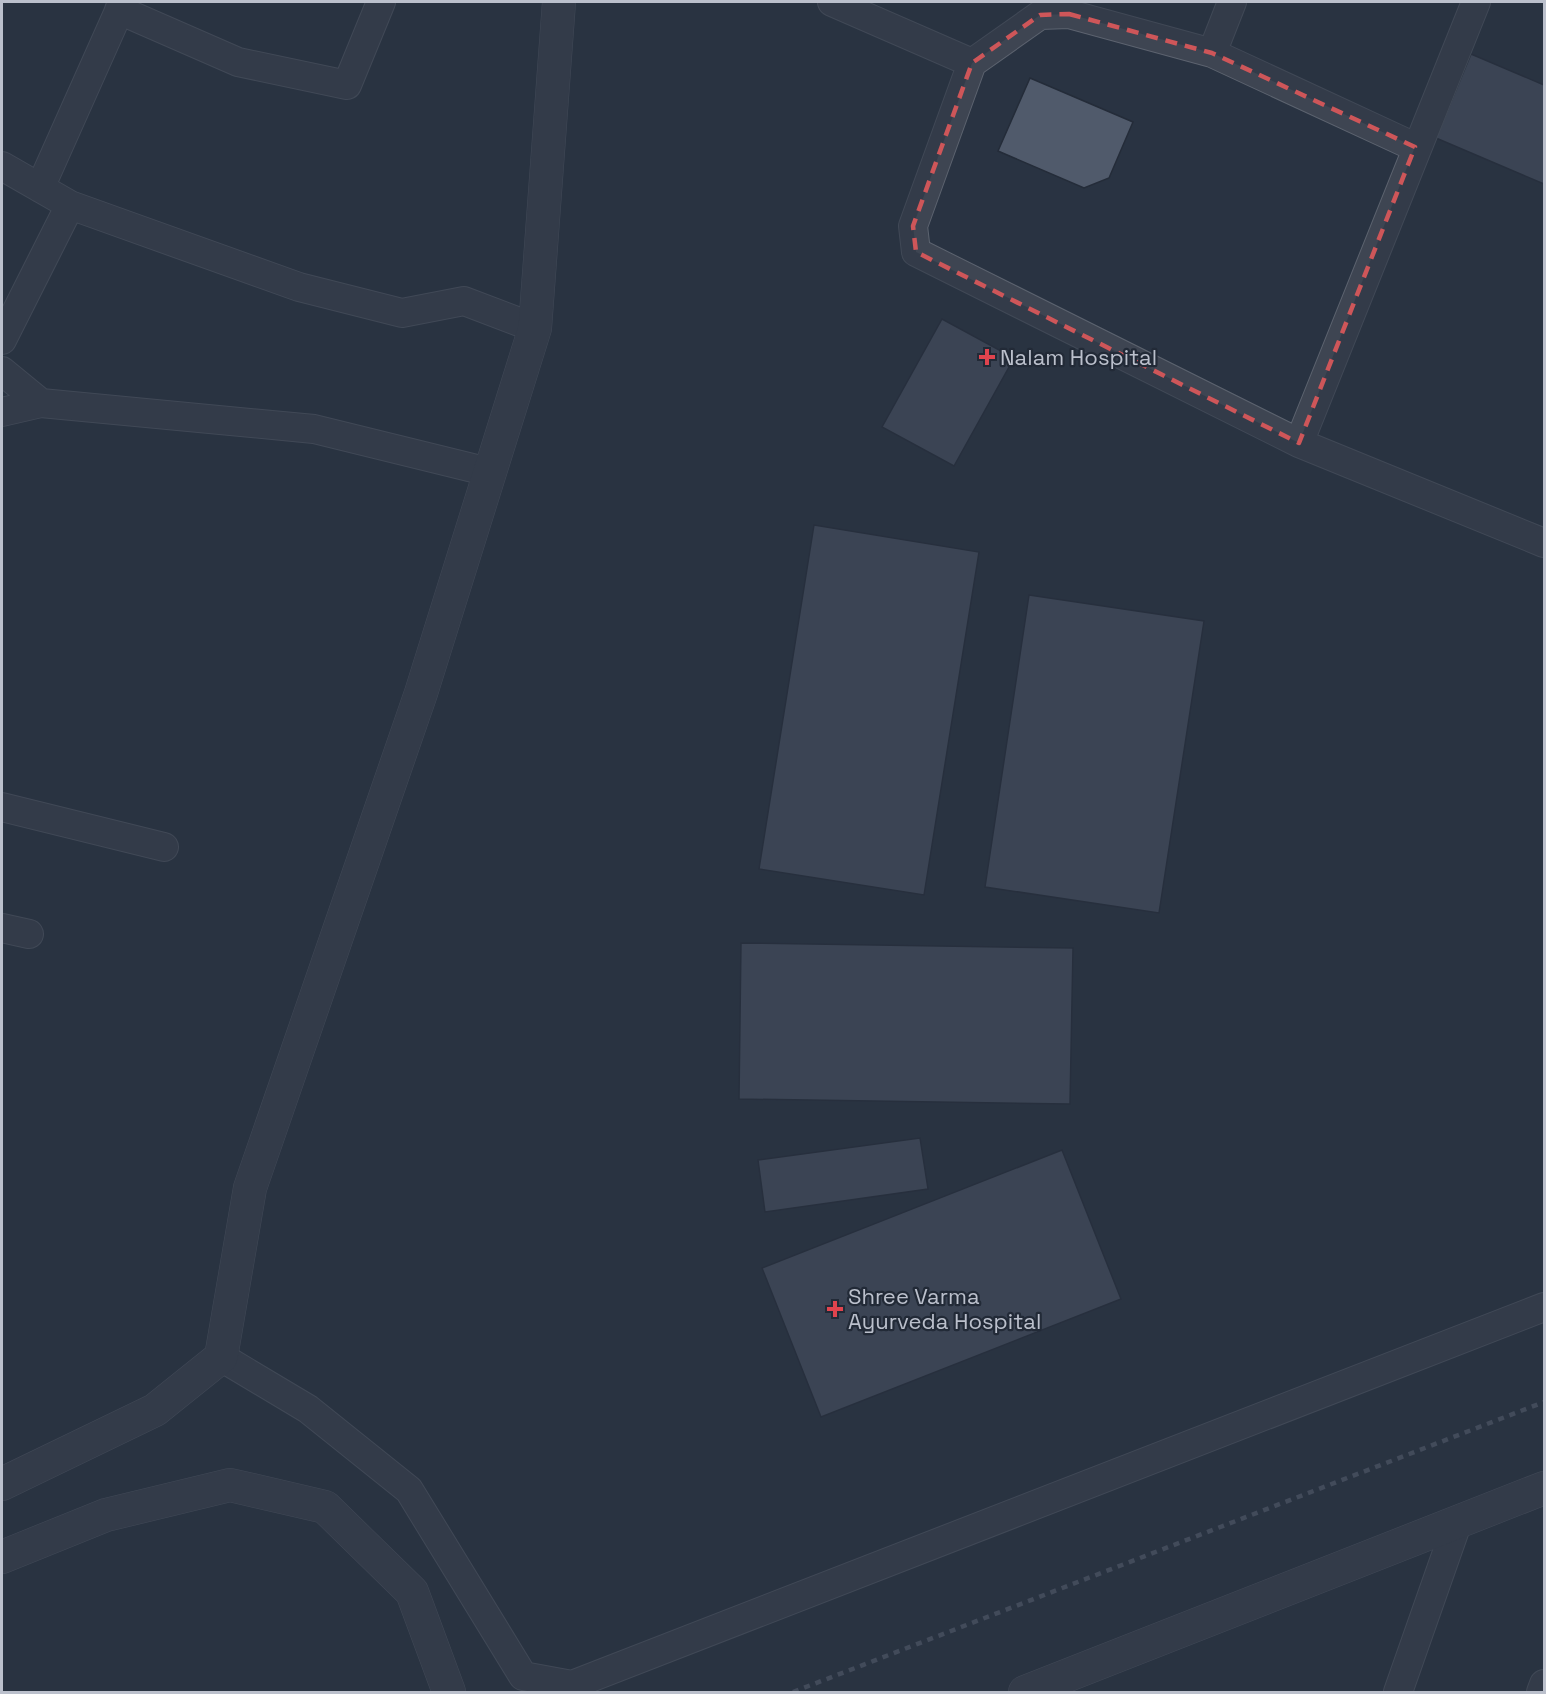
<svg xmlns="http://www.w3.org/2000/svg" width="1546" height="1694" font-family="'Space Grotesk',sans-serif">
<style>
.building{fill:#505a6b;stroke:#242c39;stroke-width:1.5}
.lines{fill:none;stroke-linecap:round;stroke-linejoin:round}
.minor-casing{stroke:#5c636f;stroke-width:30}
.tertiary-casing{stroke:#5c636f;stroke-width:34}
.minor{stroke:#3e4552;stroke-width:28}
.tertiary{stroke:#3e4552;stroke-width:33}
.rail{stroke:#606979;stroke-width:4.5;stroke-dasharray:6 6;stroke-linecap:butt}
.marked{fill:none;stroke:#ce5659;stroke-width:4.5;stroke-dasharray:12 8;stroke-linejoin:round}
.health-dot{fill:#e0444e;stroke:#222a37;stroke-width:2}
.labels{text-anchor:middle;stroke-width:4.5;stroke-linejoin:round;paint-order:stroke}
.poi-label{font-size:22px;fill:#bbc0cc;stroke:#222a37;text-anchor:start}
</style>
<rect width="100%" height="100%" fill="#293342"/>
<path class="building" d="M1471 54 1544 85V184L1436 138Z
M1030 78 1133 122 1109 178 1084 188 998 151Z
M942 319 1014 358 954 466 882 427Z
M814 525 979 552 924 895 759 869Z
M1029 595 1204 621 1159 913 985 887Z
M741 943 1073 948 1070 1104 739 1099Z
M920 1138 928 1189 765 1212 758 1160Z
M1062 1150 1121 1299 821 1417 762 1268Z"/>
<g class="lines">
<defs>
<path id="minor" d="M832 2 972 63 913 226 916 252 1299 443 1544 543
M119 10 238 62 347 85 381 2
M1212 53 1232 2
M972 63 1040 15 1069 14 1212 53 1415 147
M2 166 70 205 299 287 402 313 464 301 535 328
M40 188 123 2
M2 340 70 205
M2 371 41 403
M2 412 41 403 314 429 489 472
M1299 443 1476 2
M2 807 164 847
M2 928 29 934
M221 1357 308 1409 409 1490 523 1676 572 1685 1544 1307
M1398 1692 1458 1521
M1541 1692 1544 1684"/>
<path id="tertiary" d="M2 1484 155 1410 221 1357 250 1188 421 693 535 328 559 2
M2 1557 106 1515 230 1485 325 1507 412 1592 449 1692
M1025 1692 1544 1488"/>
</defs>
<use href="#minor" class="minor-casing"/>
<use href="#tertiary" class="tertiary-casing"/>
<use href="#minor" class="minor"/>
<use href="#tertiary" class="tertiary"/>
<path class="rail" d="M793 1692 1544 1402"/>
</g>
<path d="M0 0H1546V1694H0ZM1069 14 1212 53 1415 147 1299 443 916 252 913 226 972 63 1040 15Z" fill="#293342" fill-opacity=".55" fill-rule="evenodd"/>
<path class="marked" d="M1069 14 1212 53 1415 147 1299 443 916 252 913 226 972 63 1040 15Z"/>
<g class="health-dot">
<path d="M984 348h6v6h6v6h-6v6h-6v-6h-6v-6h6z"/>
<path d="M832 1300h6v6h6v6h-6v6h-6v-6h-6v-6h6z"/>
</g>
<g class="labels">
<g class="poi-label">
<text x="1000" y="365">Nalam Hospital</text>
<text x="848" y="1304">Shree Varma<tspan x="848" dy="25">Ayurveda Hospital</tspan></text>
</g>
</g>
<rect width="1546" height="1694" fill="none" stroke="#bbc0cc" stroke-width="6"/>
</svg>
